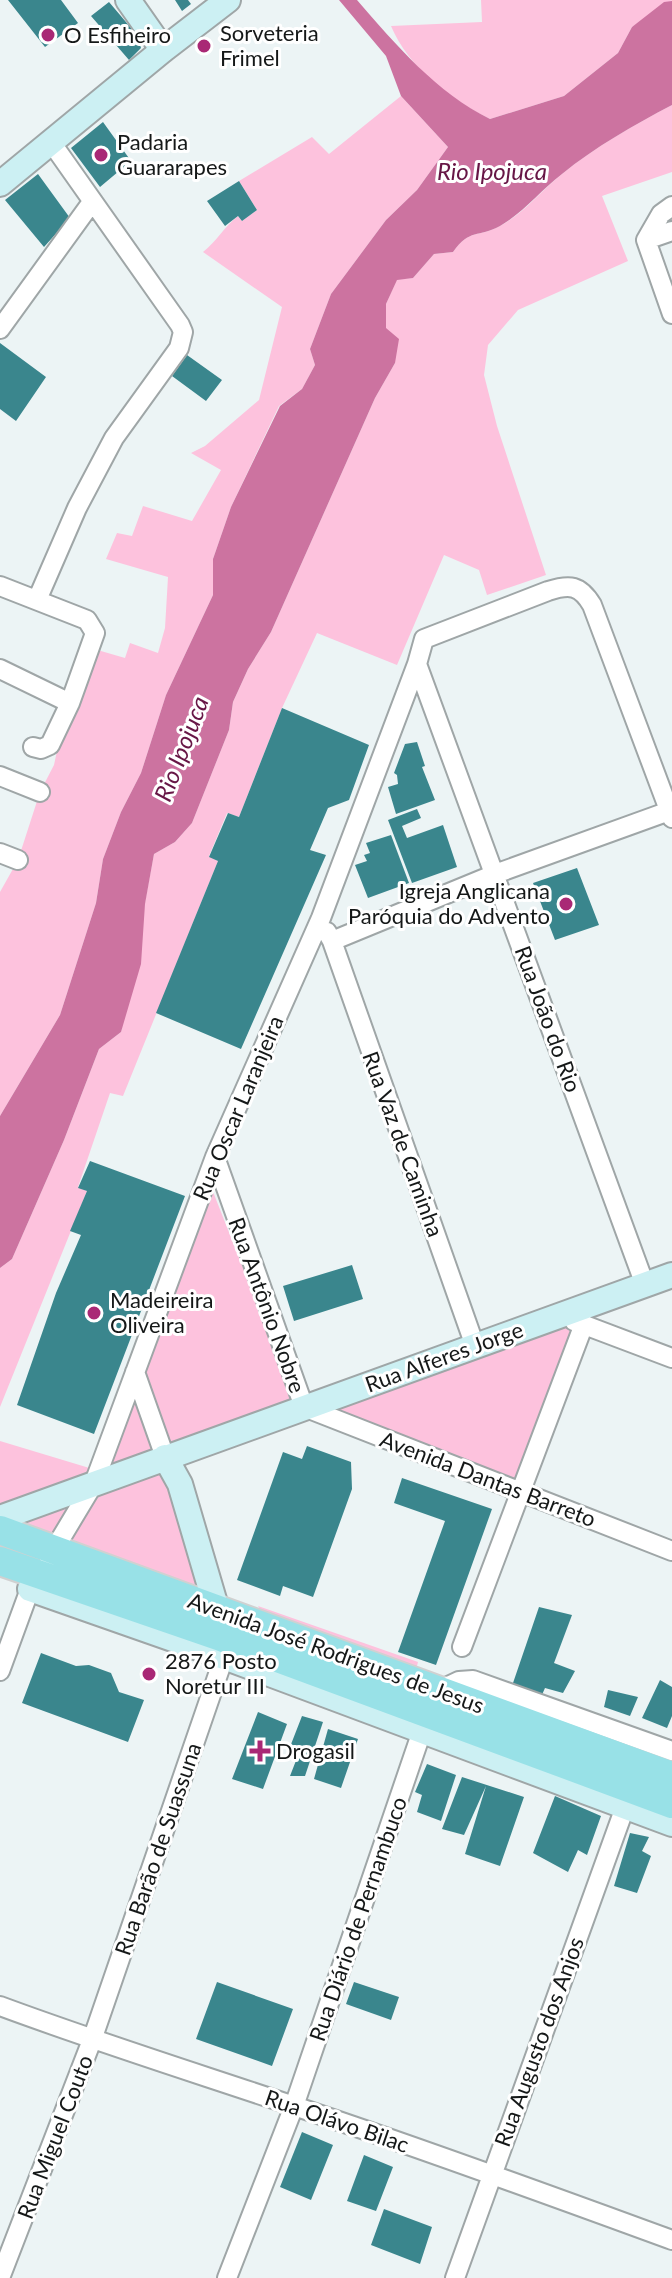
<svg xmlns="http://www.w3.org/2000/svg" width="672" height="2278" font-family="Lato,sans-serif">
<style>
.green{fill:#fdc2dd}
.water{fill:#cc73a0}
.building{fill:#3a868d}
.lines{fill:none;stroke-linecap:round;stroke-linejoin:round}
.street-casing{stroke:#9fa6a7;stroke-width:22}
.secondary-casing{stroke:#9fa6a7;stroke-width:28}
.primary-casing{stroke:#d0d1d1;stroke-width:32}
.street{stroke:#fff;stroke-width:18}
.secondary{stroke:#ccf0f3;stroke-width:24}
.primary{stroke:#98e1e7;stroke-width:28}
.poi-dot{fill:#a92875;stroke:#fff;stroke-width:3}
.labels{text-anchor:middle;stroke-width:6;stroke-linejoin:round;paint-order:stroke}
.poi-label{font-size:22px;fill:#151818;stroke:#fff;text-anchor:start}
.street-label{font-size:22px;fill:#151818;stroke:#fff}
.water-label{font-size:24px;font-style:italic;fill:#671646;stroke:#fff}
</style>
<rect width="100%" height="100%" fill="#ecf4f5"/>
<path class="green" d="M481 0H672V2L632 27 618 53 564 96 490 119C451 100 408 67 391 26L482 22Z
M401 96 448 147 417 190 386 220 331 294 310 349 315 365 302 389 279 406 231 507 213 559V595L166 695 141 773 121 812 103 859 96 903 60 1015 0 1116V892L18 860 40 792 54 765 60 737 94 649 125 658 130 643 158 653 165 628 168 577 106 559 117 533 132 536 143 506 192 521 221 470 191 453 205 446 259 400 282 307 203 252C217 241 224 227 238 216L242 221 257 210 239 181 312 137 329 154Z
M672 105V172L602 196 628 261 518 310 488 345 484 375 497 426 546 575 487 595 479 570 444 555 397 665 317 633 282 708 239 817 227 813 209 856 218 861 123 1096 110 1093 78 1187 87 1191 0 1407V1268L12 1259 64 1140 99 1049 121 1032 154 854 175 842 192 823 229 730 233 702 248 669 271 632 375 398 395 363 386 329V304L397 279 413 278 434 254 453 252C470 228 478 238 500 226 524 213 541 191 562 174 595 147 634 125 672 105Z
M208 1179 297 1405 167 1453 138 1371Z
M558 1323 575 1329 516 1484 333 1411 332 1405Z
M135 1376 163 1456 98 1479Z
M0 1441 96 1470 0 1515Z
M164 1460 214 1606 68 1551 96 1484Z
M91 1486 54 1547 0 1519Z
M258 1606 418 1662 414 1677 267 1622Z"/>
<path class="water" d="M339 0H357C396 45 437 93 490 119L564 96 618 53 632 27 664 2 672 1V105C634 125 595 147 562 174 540 191 524 212 500 226 478 238 470 228 453 252L434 254 413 278 397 280 386 304V328L399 339 395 363 375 398 271 632 248 669 233 702 229 730 192 823 175 842 154 854 145 904 141 964 121 1032 99 1049 64 1140 12 1259 0 1268V1116L60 1015 96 903 103 859 121 812 141 773 166 695 213 595V559L231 507 280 406 302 389 315 365 310 349 331 294 386 220 417 190 448 147 401 96 386 56Z"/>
<path class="building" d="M8 0H61L78 23 45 47Z
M175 0H188L191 4 182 11Z
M109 2 137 35 141 48 129 60 91 16Z
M103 122 131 161 100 187 71 148Z
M38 174 70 218 44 247 5 200Z
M239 181 257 210 242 221 238 216 225 226 207 201Z
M0 343 46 377 16 421 0 409Z
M187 355 222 380 206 401 172 376Z
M282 708 369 745 349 800 328 808 310 850 326 855 241 1049 156 1013 218 861 209 857 228 813 239 817Z
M417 742 425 766 422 767 435 800 396 814 388 787 398 784 397 775 394 773 405 744Z
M417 809 421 818 402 826 407 838 443 825 457 867 412 883 388 820Z
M391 835 409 883 368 898 355 865 367 861 364 855 370 853 366 843Z
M577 868 599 925 555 940 533 883Z
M90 1161 185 1196 94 1434 17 1405 56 1293 81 1235 70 1231 87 1191 78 1188Z
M352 1265 363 1299 294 1321 283 1286Z
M307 1446 351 1462 352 1489 313 1597 283 1586 280 1596 237 1580 283 1452 302 1459Z
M402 1478 492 1509 436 1665 398 1652 445 1521 394 1503Z
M539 1607 572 1615 554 1663 575 1671 563 1693 545 1688 541 1697 513 1683Z
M41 1653 76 1666 89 1665 111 1673 119 1692 144 1700 128 1742 22 1703Z
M660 1680 672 1687V1716L667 1728 642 1718Z
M608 1690 638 1697 630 1716 604 1707Z
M258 1712 287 1724 263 1789 232 1779Z
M302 1716 323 1722 305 1776H290L297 1758 288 1752Z
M328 1729 358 1739 341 1788 314 1779Z
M427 1764 456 1775 441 1821 417 1812 422 1795 415 1792Z
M462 1777 524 1797 500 1866 465 1854 486 1786 464 1835 442 1829Z
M555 1796 601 1816 587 1855 578 1850 568 1872 533 1853Z
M630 1833 649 1837 642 1851 651 1856 637 1893 614 1886Z
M217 1982 293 2009 272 2066 196 2039Z
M354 1982 399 1997 391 2020 346 2004Z
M302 2132 333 2145 311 2200 280 2187Z
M364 2155 393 2167 376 2211 347 2201Z
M384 2209 432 2227 420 2264 371 2245Z"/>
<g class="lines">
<defs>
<path id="street" d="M646 240 672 314
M646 240 661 214 672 206
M646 240 672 231
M0 329 92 202
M0 586 87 620 95 633 70 703 50 745 41 749 33 747
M37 600 77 508 114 438 179 348 183 332 180 325 51 142
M417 664 645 1285
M0 669 70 703
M0 776 40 792
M0 853 18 860
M327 932 332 941 495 874 672 810
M332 941 475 1346
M215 1157 304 1407 672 1551
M574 1321 672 1358
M135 1372 165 1457
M49 1558 94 1483 215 1157 321 918 417 664 424 639 548 591C570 584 580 585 592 605L672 818
M462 1647 584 1324
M0 1671 34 1578
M438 1691 459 1681 473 1680 672 1751
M0 2006C97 2042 196 2073 294 2106 421 2148 546 2194 672 2240
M0 2278 92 2040 224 1657
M227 2278 294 2106 422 1731
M455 2278 625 1807"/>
<path id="secondary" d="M128 0 163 50
M0 184 163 50 228 0
M165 1457 180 1484 217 1610 219 1625
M0 1518 672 1275
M30 1589 224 1657 672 1824"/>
<path id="primary" d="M0 1530 672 1776
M0 1561 221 1637 672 1804"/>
</defs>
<use href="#street" class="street-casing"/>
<use href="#secondary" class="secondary-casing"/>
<use href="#primary" class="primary-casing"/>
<use href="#street" class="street"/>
<use href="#secondary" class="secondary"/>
<use href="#primary" class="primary"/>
</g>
<g class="poi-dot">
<circle cx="48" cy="35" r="8"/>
<circle cx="204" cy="46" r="8"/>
<circle cx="101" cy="155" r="8"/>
<circle cx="566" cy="904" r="8"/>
<circle cx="94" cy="1313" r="8"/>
<circle cx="149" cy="1674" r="8"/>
<path d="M256 1739h8v8h8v8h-8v8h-8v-8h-8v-8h8z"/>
</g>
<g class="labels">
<g class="poi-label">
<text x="220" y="41">Sorveteria<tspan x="220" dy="25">Frimel</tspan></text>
<text x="64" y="43">O Esfiheiro</text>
<text x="117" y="150">Padaria<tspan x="117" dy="25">Guararapes</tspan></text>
<text x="550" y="899" text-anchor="end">Igreja Anglicana<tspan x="550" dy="25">Paróquia do Advento</tspan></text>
<text x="110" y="1308">Madeireira<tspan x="110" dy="25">Oliveira</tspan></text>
<text x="165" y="1669">2876 Posto<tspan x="165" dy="25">Noretur III</tspan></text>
<text x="276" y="1759">Drogasil</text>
</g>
<g class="street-label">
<text transform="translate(548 1019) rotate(70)" y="8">Rua João do Rio</text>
<text transform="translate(238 1108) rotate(-67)" y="8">Rua Oscar Laranjeira</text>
<text transform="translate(403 1144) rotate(70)" y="8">Rua Vaz de Caminha</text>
<text transform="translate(267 1305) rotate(70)" y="8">Rua Antônio Nobre</text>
<text transform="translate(444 1357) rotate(-20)" y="8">Rua Alferes Jorge</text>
<text transform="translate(488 1479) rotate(21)" y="8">Avenida Dantas Barreto</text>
<text transform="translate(336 1653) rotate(20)" y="8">Avenida José Rodrigues de Jesus</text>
<text transform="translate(158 1849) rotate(-71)" y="8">Rua Barão de Suassuna</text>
<text transform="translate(358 1919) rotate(-71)" y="8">Rua Diário de Pernambuco</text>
<text transform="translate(539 2042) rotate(-70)" y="8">Rua Augusto dos Anjos</text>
<text transform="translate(337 2121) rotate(19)" y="8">Rua Olávo Bilac</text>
<text transform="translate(55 2137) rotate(-69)" y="8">Rua Miguel Couto</text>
</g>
<g class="water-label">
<text x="492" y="180">Rio Ipojuca</text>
<text transform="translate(182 749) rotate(-69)" y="8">Rio Ipojuca</text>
</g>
</g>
</svg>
